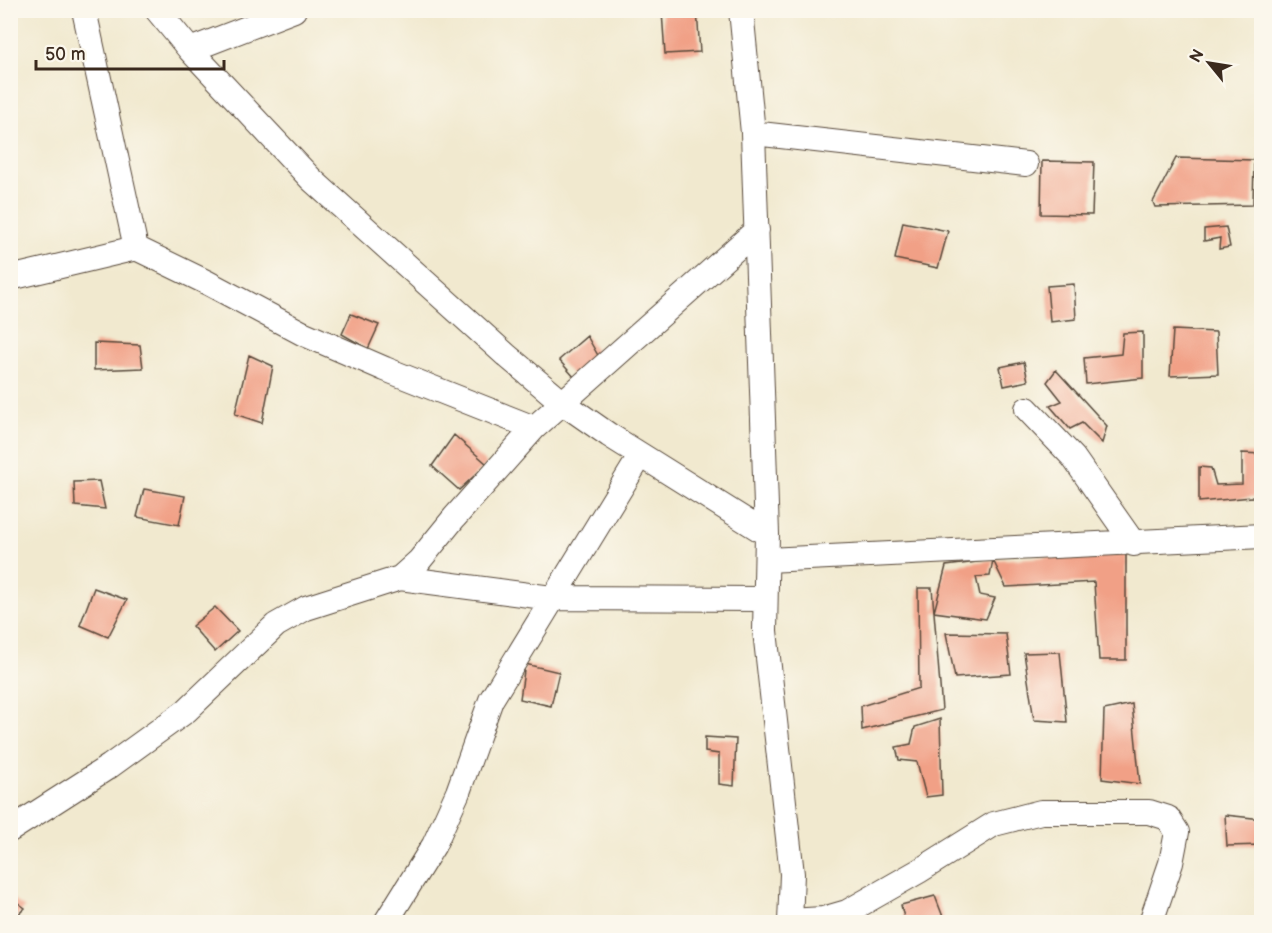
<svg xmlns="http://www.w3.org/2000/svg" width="1272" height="933" font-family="'Balsamiq Sans',sans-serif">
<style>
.building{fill:#f1a086}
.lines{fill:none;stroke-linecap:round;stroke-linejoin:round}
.street-casing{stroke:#564739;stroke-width:26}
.street{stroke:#fff;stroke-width:24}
</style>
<rect width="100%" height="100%" fill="#fbf7ec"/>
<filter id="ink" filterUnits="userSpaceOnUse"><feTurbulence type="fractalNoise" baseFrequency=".0167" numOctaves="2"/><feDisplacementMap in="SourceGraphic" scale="12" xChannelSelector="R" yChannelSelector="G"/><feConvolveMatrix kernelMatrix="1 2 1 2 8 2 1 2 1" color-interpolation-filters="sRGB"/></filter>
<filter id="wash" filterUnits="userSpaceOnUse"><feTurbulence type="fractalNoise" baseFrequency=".008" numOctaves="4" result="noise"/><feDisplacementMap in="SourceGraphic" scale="24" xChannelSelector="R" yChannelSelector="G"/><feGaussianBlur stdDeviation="1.35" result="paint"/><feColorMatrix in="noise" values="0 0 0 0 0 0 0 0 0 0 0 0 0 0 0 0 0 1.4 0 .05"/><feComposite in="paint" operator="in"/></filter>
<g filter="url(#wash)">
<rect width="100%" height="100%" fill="#f1e9cf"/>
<g id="blocks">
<path class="building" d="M1077 10H1101V12L1077 14Z
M697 11 700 52 665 54 662 12Z
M1176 158 1254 160 1253 205 1155 207 1153 202Z
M1042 161 1094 162 1092 215 1041 214Z
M903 222 948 231 938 268 895 259Z
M1226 227 1230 247 1219 249 1220 238 1204 241V229Z
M1074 284 1076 319 1050 322 1047 286Z
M351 314 379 325 368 349 342 334Z
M1173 330 1216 332 1218 374 1170 376Z
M1143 332V378L1086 384 1084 358 1121 354 1123 333Z
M587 336 600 359 575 378 559 360Z
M94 343 140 345 143 368 94 370Z
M249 355 273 366 262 423 235 414Z
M1024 362 1028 381 1004 386 1000 367Z
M1056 370 1107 426 1102 443 1082 423 1070 429 1050 406 1062 401 1047 382Z
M454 435 487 464 459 490 432 466Z
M1242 453 1262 454V496L1199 502V467L1211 468 1216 485 1242 484Z
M99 481 105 509 75 506 74 482Z
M144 489 185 496 179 525 137 517Z
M1126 552V660H1099L1094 582 1006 587 993 560Z
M993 560 990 576 976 577 980 595 995 598 986 619 934 612 946 566Z
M94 588 127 600 108 637 80 625Z
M918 588H932L942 710 862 730 861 706 919 688Z
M215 607 238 631 215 652 192 626Z
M946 633 1006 634 1011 674 955 678Z
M1060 652 1067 722 1034 720 1024 653Z
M525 664 559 672 551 706 520 699Z
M1132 704 1140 784 1102 779 1104 710Z
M940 719 942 795 926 797 917 762 899 760 896 747 911 744 915 727Z
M705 737 736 739 734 786 719 784V754L705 752Z
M1225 815 1262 819V845L1227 846Z
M935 896 945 922H905L901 905Z
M10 897 25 908 10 922Z"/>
</g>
</g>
<g filter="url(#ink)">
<use href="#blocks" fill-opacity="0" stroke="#564739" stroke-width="1.5"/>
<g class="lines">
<defs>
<path id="street" d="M84 10 136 248
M157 10 190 50 311 179 506 355 563 403 609 435 767 534
M741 10 753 133 767 534 765 631 792 874 790 922
M190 50 294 10
M753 133 1026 164
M10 278 136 248 208 283 302 333 385 369 534 428 757 230
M1027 409 1073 457 1134 544
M767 560 1262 536
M400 578 552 598 764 599
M10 830 110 766 186 711 276 625 306 608 400 578 419 561 454 518 534 428
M847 912 919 871 994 824 1041 812H1149L1168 818 1177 832 1171 863 1151 922
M790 921 823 919 847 912 851 922
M386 922 434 845 458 792 491 700 641 455"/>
</defs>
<use href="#street" class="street-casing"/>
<use href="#street" class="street"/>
</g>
</g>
<rect width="1272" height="933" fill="none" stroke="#fbf7ec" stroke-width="36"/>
<g transform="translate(1209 63) rotate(300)" stroke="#fbf7ec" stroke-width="4.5" paint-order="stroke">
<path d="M0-4.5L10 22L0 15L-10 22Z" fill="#3b2a1e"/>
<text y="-9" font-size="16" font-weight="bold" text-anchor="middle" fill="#3b2a1e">N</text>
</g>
<path d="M36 60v9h188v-9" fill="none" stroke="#3b2a1e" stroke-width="3"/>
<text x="45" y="60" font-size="18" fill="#3b2a1e" stroke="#fbf7ec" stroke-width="4.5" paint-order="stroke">50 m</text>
</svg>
